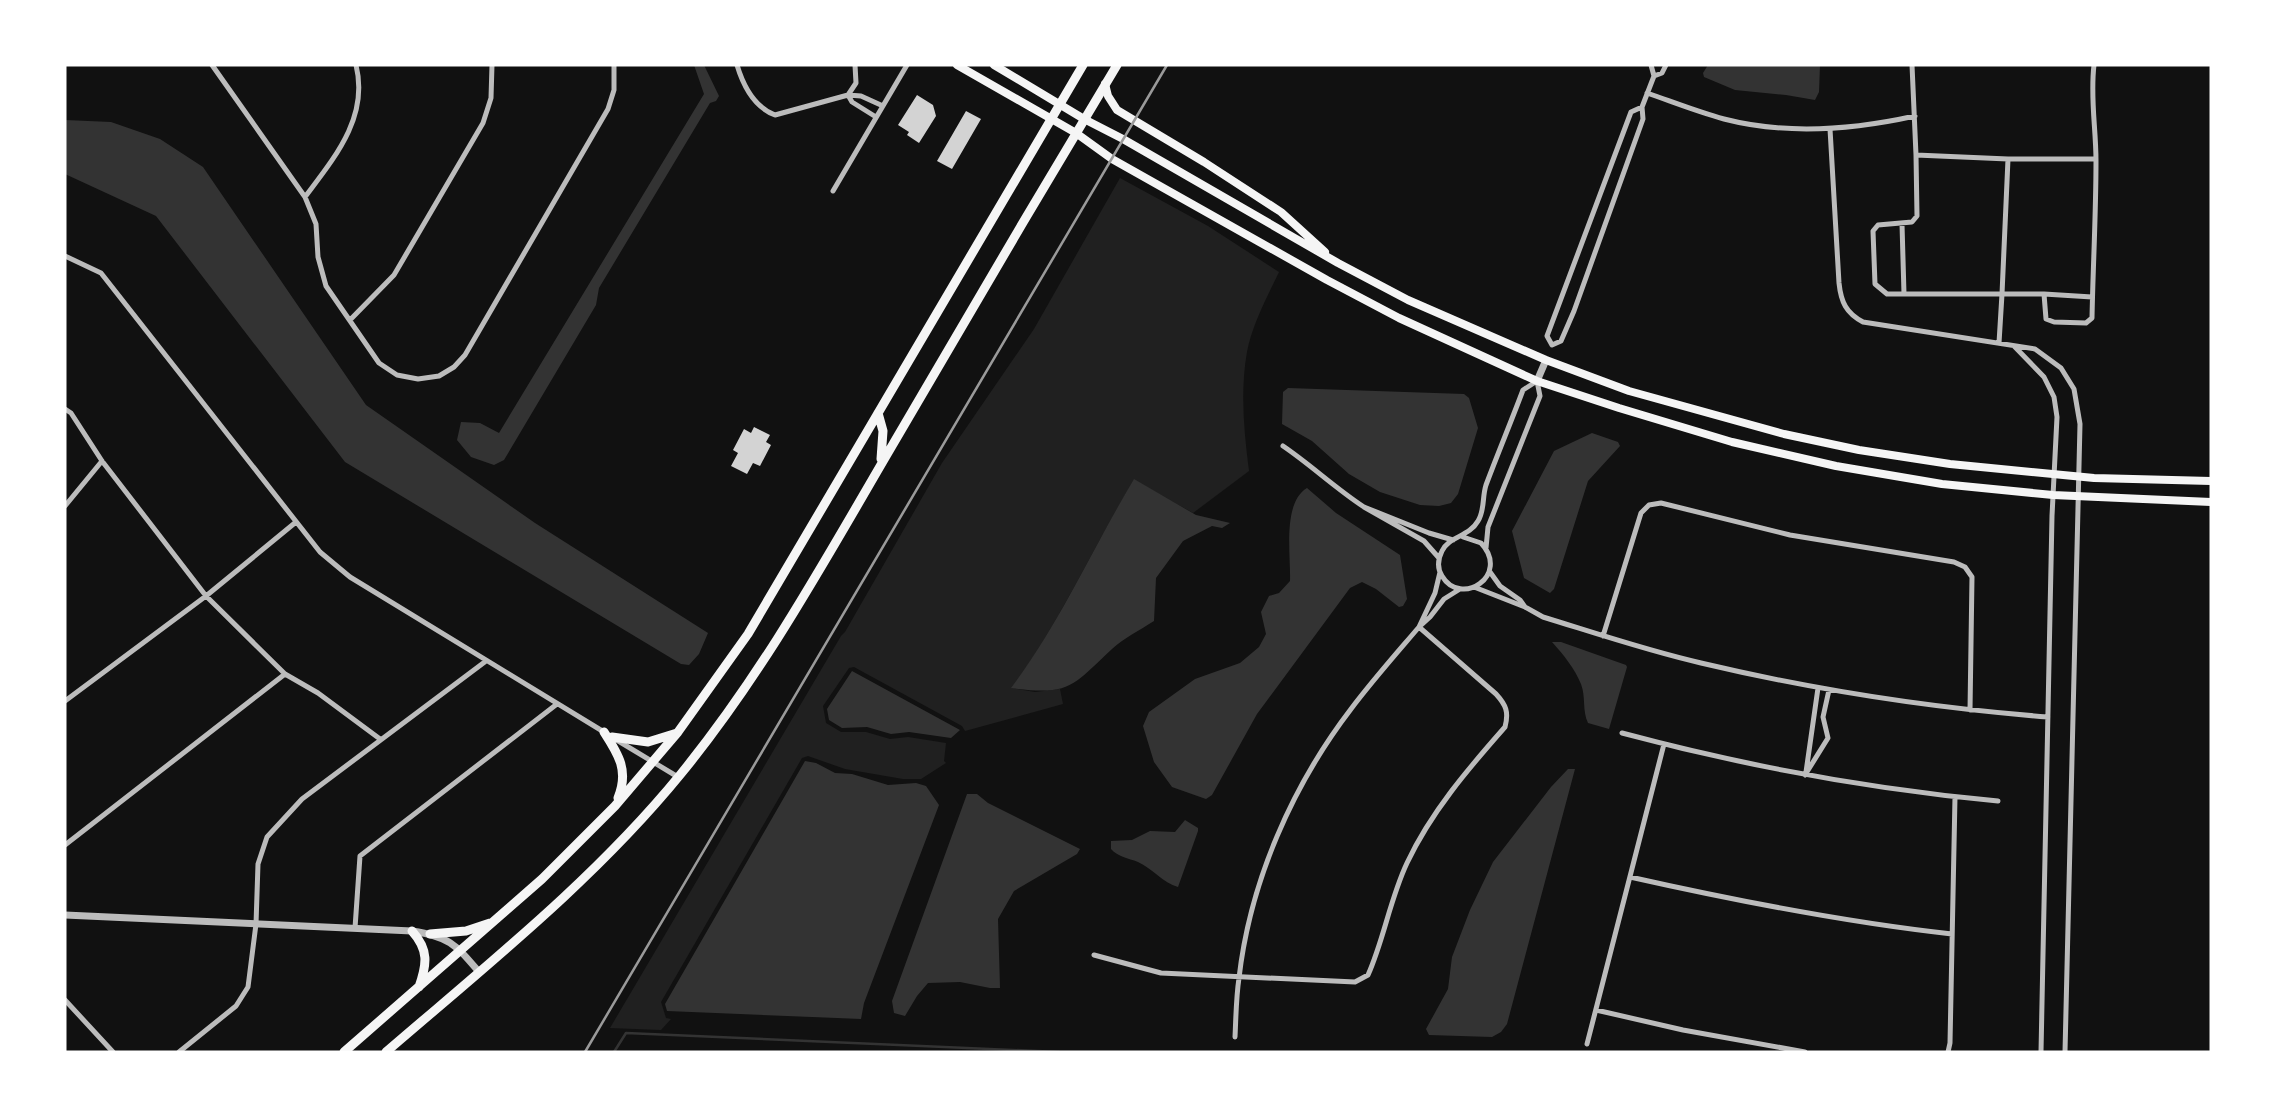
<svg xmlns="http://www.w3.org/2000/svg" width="2276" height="1117" font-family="Rubik,sans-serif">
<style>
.green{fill:#202020}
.water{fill:#333}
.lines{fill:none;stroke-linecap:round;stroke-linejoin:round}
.stream{stroke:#333;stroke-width:2.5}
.building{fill:#d3d3d3}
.minor{stroke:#bcbcbc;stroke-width:5}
.tertiary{stroke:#bcbcbc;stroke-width:7}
.secondary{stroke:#f5f5f5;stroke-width:8}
.primary{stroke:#f5f5f5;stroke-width:9}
.rail{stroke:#9a9a9a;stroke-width:2.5}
</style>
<rect width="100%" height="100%" fill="#111"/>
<path class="green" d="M1120 178 1208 226 1279 272C1267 297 1252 325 1247 352 1240 391 1244 432 1249 471L1193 513 1134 480C1092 549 1060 622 1012 688L1035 692 1060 689 1063 704 965 731 962 726 854 667 849 668 823 706 826 723 841 732H866L890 739 908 737 946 743 944 761 946 763 921 779H903L845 769 808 756 802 758 661 1002 666 1018 671 1019 661 1030 610 1028 841 636 845 632 942 463 1034 329Z"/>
<path class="water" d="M694 65H704L719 96 716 101 710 103 599 288 596 305 504 460 494 465 471 457 457 440 461 422 480 423 499 433 704 94Z
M1708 65H1820L1819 92 1815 100 1786 95 1735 90 1704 77 1703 73Z
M65 120 111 122 160 139 203 167 366 405 535 523 708 633 699 654 689 665 681 664 345 462 156 216 65 174Z
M1288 388 1464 394 1469 398 1478 428 1458 494 1451 503 1439 506 1420 505 1380 492 1349 474 1312 441 1282 424 1283 392Z
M1592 433 1618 442 1620 446 1588 481 1554 589 1550 593 1524 578 1512 531 1554 451Z
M1134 479 1196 515 1230 523 1222 528 1212 526 1183 541 1156 578 1154 621C1140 630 1124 638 1112 649 1072 686 1071 696 1011 688 1060 623 1092 549 1134 479Z
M1307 488 1336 513 1400 555 1407 599 1403 606 1399 607 1376 589 1362 582 1350 588 1257 714 1212 795 1206 799 1172 787 1154 762 1143 726 1149 712 1195 679 1240 663 1259 647 1266 634 1261 612 1269 596 1279 593 1290 581C1291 555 1282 503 1307 488Z
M1552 642H1561L1626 665 1627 667 1609 729 1588 723C1582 710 1586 697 1581 684 1575 669 1563 654 1552 642Z
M852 671 960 730 951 738 909 732 891 734 867 727 842 728 829 720 827 709Z
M805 761 816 763 835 773 852 774 888 785 916 783 926 786 939 805 864 1003 861 1019 667 1011 665 1004Z
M1568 769H1575L1507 1024 1501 1032 1492 1037 1429 1035 1426 1029 1448 989 1452 957 1470 910 1493 862 1551 787Z
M967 794H977L988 803 1080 849 1077 854 1014 891 998 919 1000 988H990L960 982 928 983 917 996 905 1016 894 1013 892 1001Z
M1185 820 1198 828V831L1178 887C1163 883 1152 868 1138 862 1128 858 1118 857 1111 849V841L1132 840 1150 831 1175 832Z"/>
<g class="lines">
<path class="stream" d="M614 1052 626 1033 1059 1052"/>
</g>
<path class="building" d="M917 95 933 105 936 116 919 143 907 135 909 132 898 125Z
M966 111 981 119 952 169 937 161Z
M754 427 770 435 766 442 771 445 760 466 753 463 747 474 731 466 738 453 733 450 744 429 751 433Z"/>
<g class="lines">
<path class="minor" d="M212 65 305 197 316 224 318 257 326 286 379 363 397 375 418 379 439 376 454 367 465 355 608 109 614 90V65
M737 65C743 85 754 107 775 115L848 95 856 83 855 65
M1912 65 1916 155 2008 159 2002 294H2044L2046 319 2054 322 2086 323 2092 318C2093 266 2096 214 2096 161 2096 128 2090 98 2094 65
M1654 76 1662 73 1666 65
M1647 93C1673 102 1698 112 1724 119 1786 135 1852 130 1915 116
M1642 107 1643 119 1574 311 1561 341 1552 345 1547 336 1631 112Z
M1642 107 1654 76 1651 65
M876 117 852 102 848 95 861 96 883 106
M1830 129 1839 283C1841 302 1846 313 1863 322L2035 349 2061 368 2074 389 2080 424 2065 1052
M1916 155 1917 216 1912 222 1878 225 1873 231 1875 284 1887 294H2002L1999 343
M2008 159H2096
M833 191 907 65
M305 197C335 157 369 117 356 65
M1902 224 1904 294
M65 256 101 273 320 552 350 577 604 732
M2044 294 2092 297
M350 320 394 275 483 123 491 98 492 65
M2014 346 2044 377 2054 397 2057 417 2052 516 2041 1052
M65 409 71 413 102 461 206 596 285 674 318 693 380 739
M1283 446C1311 465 1335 488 1364 507
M65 506 102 461
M1463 537 1481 543C1511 575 1461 608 1442 576 1437 568 1438 559 1442 551 1449 536 1469 537 1478 521 1485 510 1482 497 1486 485 1498 453 1511 422 1523 390L1537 381 1540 396 1488 527 1486 548
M1439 558 1424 541 1364 507 1429 533 1453 540
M1440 572 1435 593 1419 627 1430 617 1444 599 1460 589
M1474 587 1525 607 1520 600 1500 586 1490 572
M1525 607 1543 617C1595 633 1648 651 1701 663 1815 690 1931 708 2048 717
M1603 636 1641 513 1649 505 1661 503 1790 535 1954 562 1965 567 1972 577 1970 710
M65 701 206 596 296 522
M1622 733C1745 766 1870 789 1998 801
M615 739 678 777
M1806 772 1818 688
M1805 775 1828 738 1823 717 1829 690
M65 845 285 674
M1630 877C1737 901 1843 922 1952 934
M355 928 360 856 557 704
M1094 955 1161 973 1355 982 1368 975C1384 939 1390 899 1407 863 1431 812 1468 769 1505 727 1509 712 1506 705 1496 694L1419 627C1396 654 1372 681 1351 709 1292 786 1250 882 1239 978 1236 998 1236 1017 1235 1037
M65 1000 113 1052
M1596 1010 1683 1030 1805 1052
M1587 1044 1664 744
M179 1052 236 1006 248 987 256 924 258 864 267 837 302 799 486 661
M1948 1052 1950 1043 1955 797"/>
<path class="tertiary" d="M1537 381 1546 360
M65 915 412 931C450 937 455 944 479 972"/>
<path class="secondary" d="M957 65 1076 133 1112 159 1327 280 1399 318 1537 381 1619 408 1732 442 1836 466 1942 484 2053 495 2211 502
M994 65 1084 119 1123 139 1338 263 1408 300 1546 360 1629 391 1784 434 1859 450 1950 464 2094 478 2211 481
M1105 84 1108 96 1117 110 1204 162 1281 212 1325 252"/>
<path class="primary" d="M878 413 883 431 881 459
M604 732C619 755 629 771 618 798
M612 737 648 742 677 733
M412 931C429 950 427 964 419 987
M430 934 466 931 490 923
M344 1052 542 879 615 806 678 732 748 634 1083 65
M386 1052C488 964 595 879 680 775 762 675 824 562 889 451 964 322 1040 193 1117 65"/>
<path class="rail" d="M585 1052 1167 65"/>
</g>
<rect width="2276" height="1117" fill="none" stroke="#ffffff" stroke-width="133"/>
</svg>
